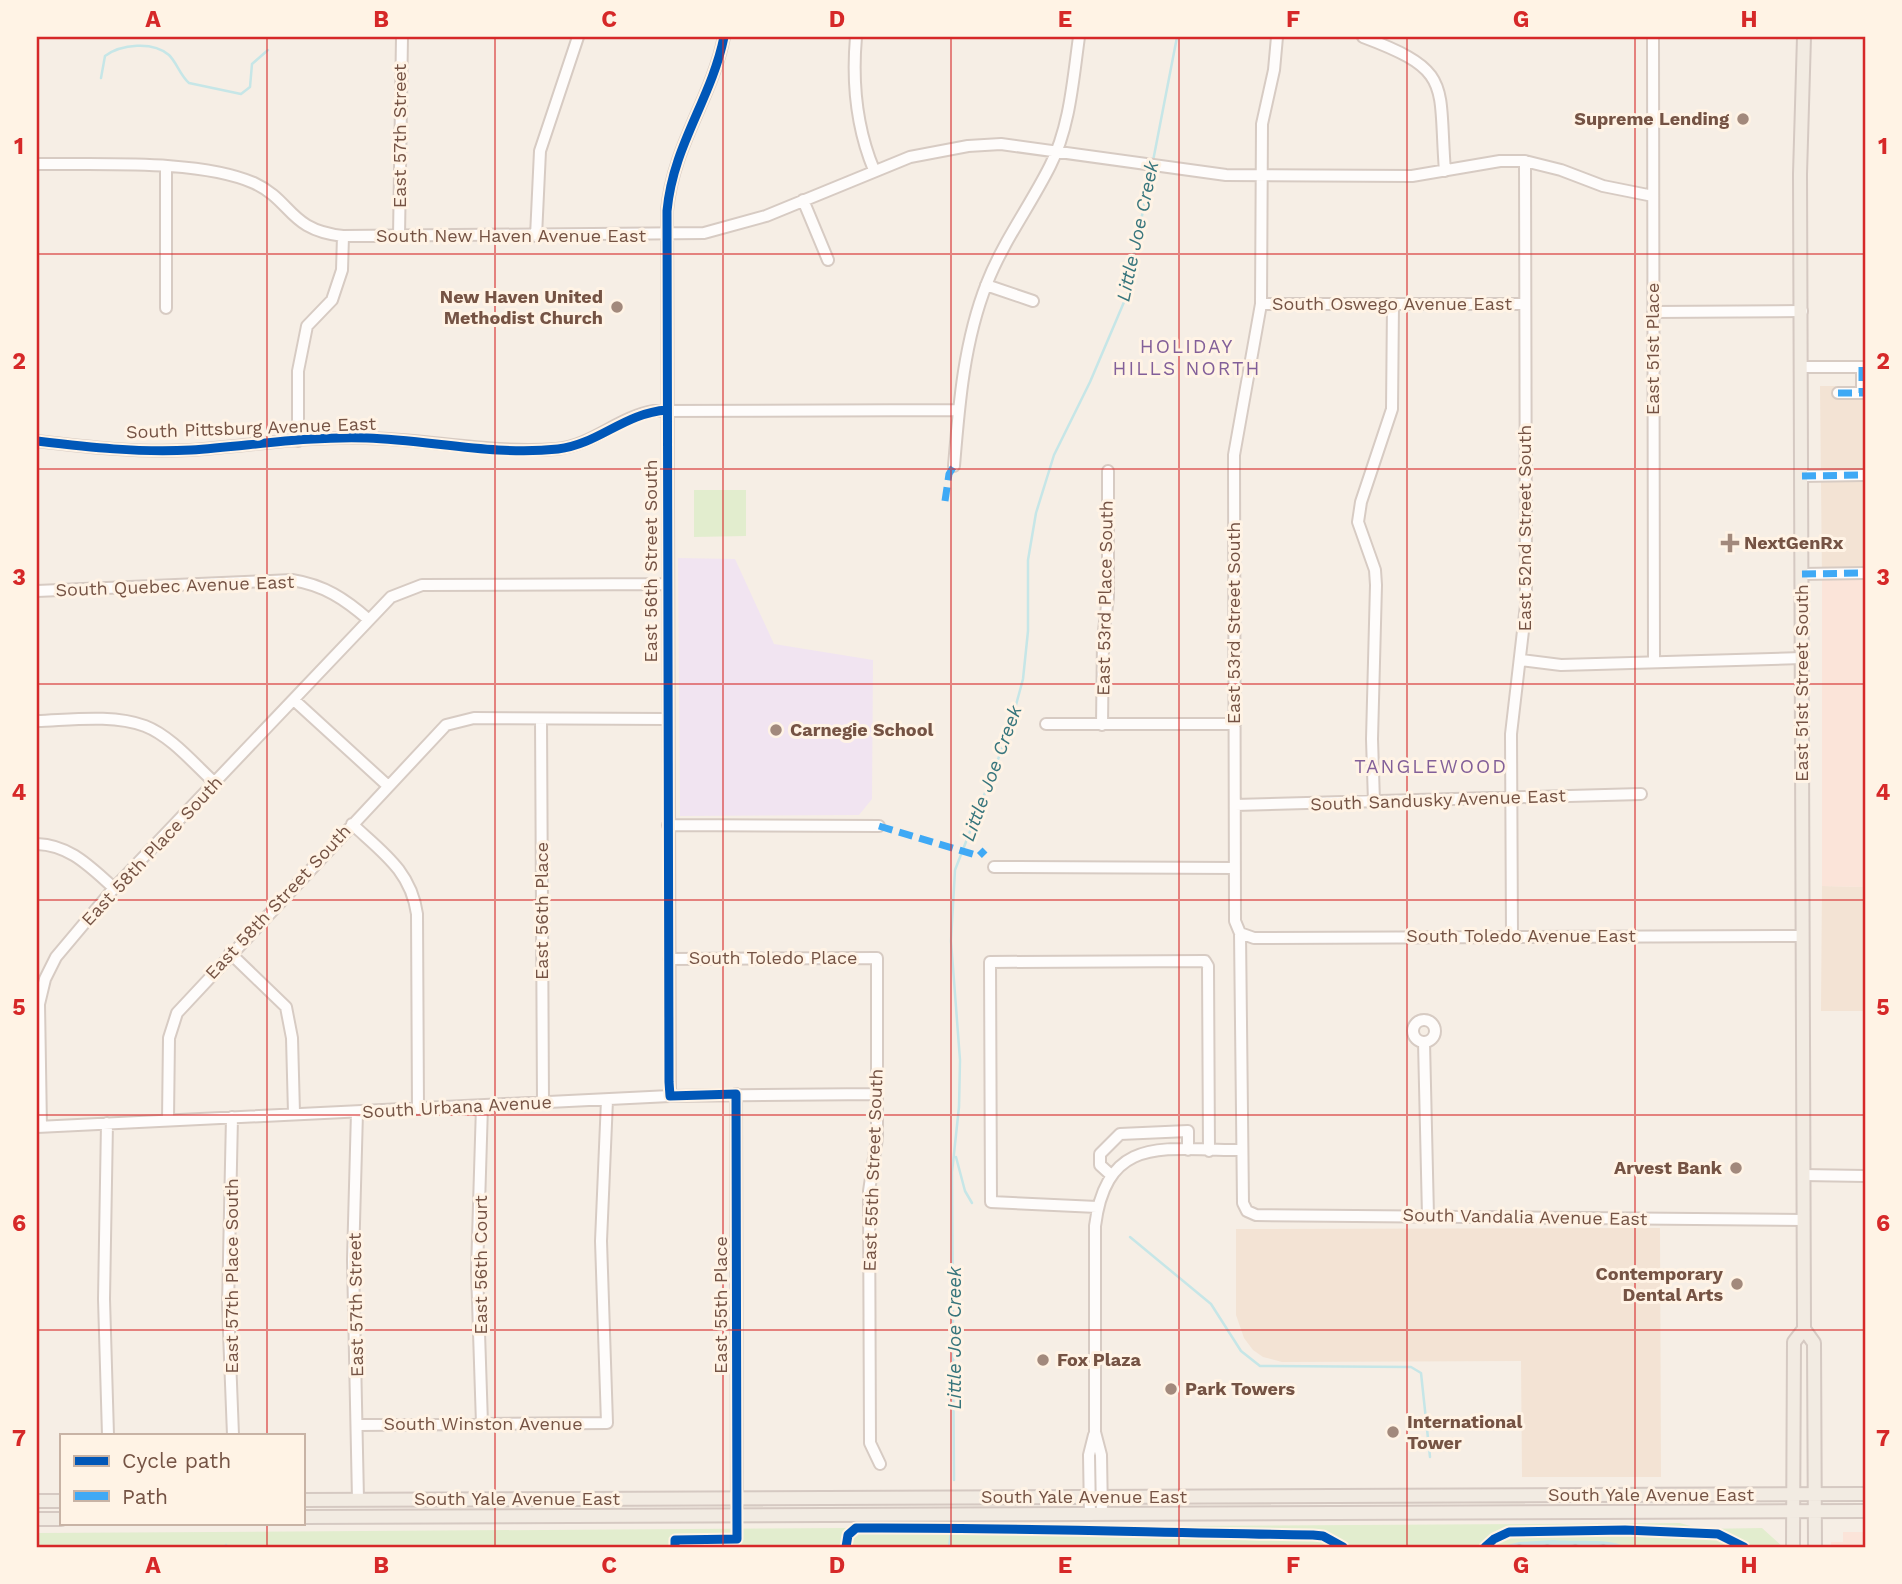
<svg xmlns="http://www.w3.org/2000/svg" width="1902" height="1584" font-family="'Work Sans',sans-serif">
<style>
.residential{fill:#f3e3d4}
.commercial{fill:#fbe4d9}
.education{fill:#f1e4f1}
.park{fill:#e2edce}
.water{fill:url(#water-waves)}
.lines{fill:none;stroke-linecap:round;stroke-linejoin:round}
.stream{stroke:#c6e6e7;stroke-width:2.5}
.minor-casing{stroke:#d7cbc3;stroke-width:14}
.major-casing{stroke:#d5c9c2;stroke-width:16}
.minor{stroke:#fefcfb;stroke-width:10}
.major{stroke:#f2ebe2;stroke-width:12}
.quiet{stroke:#3fa9f5;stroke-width:7;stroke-dasharray:14 7;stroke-linecap:butt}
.cycleway-casing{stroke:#fff3e5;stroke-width:13}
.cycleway{stroke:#0057b8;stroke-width:9}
.grid{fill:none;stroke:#d62828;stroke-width:2;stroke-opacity:0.55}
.poi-dot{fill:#a2897c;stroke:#fff3e5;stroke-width:2.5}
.labels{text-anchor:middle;stroke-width:6;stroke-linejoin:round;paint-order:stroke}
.poi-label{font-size:18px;font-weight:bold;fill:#755344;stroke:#fff3e5;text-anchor:start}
.street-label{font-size:18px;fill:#755344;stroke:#fff3e5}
.water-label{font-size:19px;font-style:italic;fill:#37757c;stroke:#fff3e5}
.neighbourhood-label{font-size:19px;letter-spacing:2px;fill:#825f99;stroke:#fff3e5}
.neatline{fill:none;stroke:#d62828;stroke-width:2.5}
.grid-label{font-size:23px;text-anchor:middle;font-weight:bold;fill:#d62828}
</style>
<defs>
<pattern id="water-waves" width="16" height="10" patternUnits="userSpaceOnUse" patternTransform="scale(1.75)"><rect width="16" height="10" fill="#c6e6e7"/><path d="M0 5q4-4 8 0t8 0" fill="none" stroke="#a5bdbd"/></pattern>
</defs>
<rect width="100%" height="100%" fill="#f6eee5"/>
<path class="residential" d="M1820 386H1865V579H1822Z
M1822 886 1865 887V1011H1821Z
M1660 1228 1661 1477H1522L1521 1361 1282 1362 1263 1357 1253 1350 1244 1338 1236 1315V1229Z"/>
<path class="commercial" d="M1822 579H1865V887L1822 886Z
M1843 1532H1865V1547H1831V1542H1843Z"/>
<path class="education" d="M678 558 735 559 774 644 873 660 872 799 859 815 680 816Z"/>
<path class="park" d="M694 490H746V536L694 537Z
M1680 1523 1701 1529 1762 1528 1783 1547H37V1533Z"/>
<path class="water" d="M1553 1540C1570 1542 1616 1538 1624 1547H1499L1519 1542Z"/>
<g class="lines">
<path class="stream" d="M101 78 105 56C121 44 153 41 169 55 177 63 180 75 189 83L241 94 250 87 252 64 268 50
M1153 161 1177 37
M956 1157 965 1191 972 1203
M1130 1237 1211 1304 1241 1351 1260 1366 1411 1367 1421 1373 1430 1457
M954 1480 952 1172 959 1107 960 1060 951 941 955 870 1009 731 1023 679 1028 631V560L1036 513 1054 455 1090 382 1127 295 1151 168
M226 1547V1545
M949 1547 951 1533"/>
<defs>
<path id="minor" d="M856 37C852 83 856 127 874 170
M1277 37 1274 70 1262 124 1261 304 1234 455 1235 921 1240 933 1243 1203 1247 1211 1256 1215 1804 1220
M1363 37C1454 71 1438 83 1445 171
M1653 37 1654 661
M37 164C98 165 199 159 254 183 293 201 288 230 343 236L704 233 766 216 910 157 968 146 1001 144 1226 175 1412 176 1500 161H1525L1561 170 1603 186 1653 196
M166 166V308
M803 200 828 260
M399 236 402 37
M536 236 540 151 578 37
M986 285 1033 301
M1261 304H1524
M1653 312 1802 311
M1802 367H1865
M1862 367V393
M1838 393H1865
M37 441C88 447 139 453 190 450 248 446 307 436 365 438 429 439 491 454 556 449 592 446 618 417 654 411L958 410
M298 441V371L307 326 332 300 342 270 343 236
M954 466C959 404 964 341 987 283 1003 242 1030 206 1050 166 1070 127 1073 79 1079 37
M1802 476 1865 475
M1802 574 1865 573
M37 591 292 580C324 585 345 599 369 620
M1521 660 1561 665 1802 658
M294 700 387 785
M541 719 543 1102
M37 721C70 720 113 714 145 726 171 736 195 765 216 784
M1046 724H1235
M1102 725 1103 639 1108 597V471
M1374 802 1372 739 1376 585 1375 570 1358 522 1361 502 1392 409 1393 304
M1235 805 1641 794
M352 824C382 852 411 871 417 914L418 1109
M668 825 879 826
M37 844C70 845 90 867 114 888
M994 867 1235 868
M1240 933 1254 938 1803 936
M1512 936 1511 734 1526 605 1525 161
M230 953 286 1007 292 1038 294 1113
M669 959 877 958V1138L869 1191 870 1443 880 1464
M1413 1031a11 11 0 1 1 22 0a11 11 0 1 1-22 0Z
M1424 1042 1428 1216
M736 1094 737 1516
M670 1096 667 211C673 145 711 100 724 37
M482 1106 477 1271 482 1424
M357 1112 353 1260 358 1499
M232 1117 228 1306 233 1435
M168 1119 169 1038 177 1013 446 725 474 718 667 719
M107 1123 104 1299 108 1435
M37 1127 670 1096 877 1094
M41 1127 39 1004 45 979 56 957 114 888 391 597 422 585 668 584
M1111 1175 1100 1165V1154L1120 1134 1188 1131V1150
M1803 1175 1865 1176
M1097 1207 991 1202 990 962 1205 961 1208 966 1209 1151
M358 1425 607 1423 601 1241 607 1100
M1102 1514 1101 1455 1095 1432V1226C1107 1131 1169 1151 1242 1150
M1090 1515 1089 1455 1094 1435"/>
<path id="major" d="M1804 37 1800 174 1804 1329 1814 1343 1815 1547
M303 1500 1865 1494
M37 1501H61
M303 1517 1865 1511
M37 1519H61
M1793 1547 1794 1342 1804 1329"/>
</defs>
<use href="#minor" class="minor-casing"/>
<use href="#major" class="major-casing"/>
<use href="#minor" class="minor"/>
<use href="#major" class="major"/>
<path class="quiet" d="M1862 367V393
M1838 393H1865
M1802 476 1865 475
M945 501 949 474 954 466
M1802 574 1865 573
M879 826 979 856 985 850"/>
<defs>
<path id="cycleway" d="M37 441C88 447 139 453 191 450 249 446 308 436 367 438 430 440 494 456 558 449 599 444 624 413 667 410
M675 1547V1540L737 1539 736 1094 670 1096 669 1082 667 211C673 145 711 100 724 37
M846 1547 848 1535 856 1528C1008 1527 1160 1533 1313 1535L1323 1536 1343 1547
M1485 1547 1494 1539 1509 1532 1625 1530 1718 1534 1744 1547"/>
</defs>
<use href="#cycleway" class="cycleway-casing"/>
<use href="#cycleway" class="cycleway"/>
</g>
<path class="grid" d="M267 37V1435M495 37V1547M723 37V1547M951 37V1547M1179 37V1547M1407 37V1547M1635 37V1547M37 254H1865M37 469H1865M37 684H1865M37 900H1865M37 1115H1865M37 1330H1865M267 1523V1547"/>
<g class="poi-dot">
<circle cx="1743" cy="119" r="7"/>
<circle cx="617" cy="307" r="7"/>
<path d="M1726.5 532.5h7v7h7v7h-7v7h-7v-7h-7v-7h7z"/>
<circle cx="776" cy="730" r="7"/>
<circle cx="1736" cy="1168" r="7"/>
<circle cx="1737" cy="1284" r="7"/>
<circle cx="1043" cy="1360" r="7"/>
<circle cx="1171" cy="1389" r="7"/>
<circle cx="1393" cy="1432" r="7"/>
</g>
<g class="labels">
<g class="poi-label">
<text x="1729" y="125" text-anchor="end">Supreme Lending</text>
<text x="603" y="303" text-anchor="end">New Haven United<tspan x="603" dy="21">Methodist Church</tspan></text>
<text x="1744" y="549">NextGenRx</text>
<text x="790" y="736">Carnegie School</text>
<text x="1722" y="1174" text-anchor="end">Arvest Bank</text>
<text x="1723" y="1280" text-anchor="end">Contemporary<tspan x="1723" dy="21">Dental Arts</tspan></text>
<text x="1057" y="1366">Fox Plaza</text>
<text x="1185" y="1395">Park Towers</text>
<text x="1407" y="1428">International<tspan x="1407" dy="21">Tower</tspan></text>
</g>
<g class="street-label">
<text transform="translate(400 136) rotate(-90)" y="6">East 57th Street</text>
<text x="511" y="242">South New Haven Avenue East</text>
<text x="1392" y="310">South Oswego Avenue East</text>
<text transform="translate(1653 349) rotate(-90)" y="6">East 51st Place</text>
<text transform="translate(251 428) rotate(-2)" y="6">South Pittsburg Avenue East</text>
<text transform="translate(1525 528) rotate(-90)" y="6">East 52nd Street South</text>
<text transform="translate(651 561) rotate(-90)" y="6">East 56th Street South</text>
<text transform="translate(175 586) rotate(-2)" y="6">South Quebec Avenue East</text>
<text transform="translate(1105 598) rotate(-89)" y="6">East 53rd Place South</text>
<text transform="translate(1234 623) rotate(-90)" y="6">East 53rd Street South</text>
<text transform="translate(1802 683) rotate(-90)" y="6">East 51st Street South</text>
<text transform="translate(1438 800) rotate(-2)" y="6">South Sandusky Avenue East</text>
<text transform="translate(152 851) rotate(-47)" y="6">East 58th Place South</text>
<text transform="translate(278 902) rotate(-47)" y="6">East 58th Street South</text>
<text transform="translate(542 911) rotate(-90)" y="6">East 56th Place</text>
<text x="1521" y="942">South Toledo Avenue East</text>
<text x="773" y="964">South Toledo Place</text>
<text transform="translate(457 1107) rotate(-3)" y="6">South Urbana Avenue</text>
<text transform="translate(873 1170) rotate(-88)" y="6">East 55th Street South</text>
<text transform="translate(1525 1217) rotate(1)" y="6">South Vandalia Avenue East</text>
<text transform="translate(481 1265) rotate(-90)" y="6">East 56th Court</text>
<text transform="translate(232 1276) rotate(-90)" y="6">East 57th Place South</text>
<text transform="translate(356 1305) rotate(-91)" y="6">East 57th Street</text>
<text transform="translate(721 1305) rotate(-90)" y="6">East 55th Place</text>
<text x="483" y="1430">South Winston Avenue</text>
<text x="1651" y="1501">South Yale Avenue East</text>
<text x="1084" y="1503">South Yale Avenue East</text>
<text x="517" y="1505">South Yale Avenue East</text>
</g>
<g class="water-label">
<text transform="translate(1137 231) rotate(-78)" y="7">Little Joe Creek</text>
<text transform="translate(991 773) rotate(-70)" y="7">Little Joe Creek</text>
<text transform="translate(954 1338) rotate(-90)" y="7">Little Joe Creek</text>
</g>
<g class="neighbourhood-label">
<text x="1187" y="353">HOLIDAY<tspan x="1187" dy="22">HILLS NORTH</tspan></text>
<text x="1431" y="773">TANGLEWOOD</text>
</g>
</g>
<rect width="1902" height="1584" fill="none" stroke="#fff3e5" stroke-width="77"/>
<rect x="60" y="1434" width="245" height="91" fill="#fff3e5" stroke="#c8b3a5" stroke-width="2"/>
<rect x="74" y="1456" width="35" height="10" fill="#0057b8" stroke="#c8b3a5" stroke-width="2"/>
<text x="122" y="1468" font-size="21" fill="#755344">Cycle path</text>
<rect x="74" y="1491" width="35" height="10" fill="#3fa9f5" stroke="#c8b3a5" stroke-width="2"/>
<text x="122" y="1504" font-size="21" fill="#755344">Path</text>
<rect x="38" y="38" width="1826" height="1508" class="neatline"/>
<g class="grid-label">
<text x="153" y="27">A</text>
<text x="381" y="27">B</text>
<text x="609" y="27">C</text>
<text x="837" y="27">D</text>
<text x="1065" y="27">E</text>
<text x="1293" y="27">F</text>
<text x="1521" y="27">G</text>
<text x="1749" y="27">H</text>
<text x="19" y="154">1</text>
<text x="1883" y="154">1</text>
<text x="19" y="369">2</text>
<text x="1883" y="369">2</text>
<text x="19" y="585">3</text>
<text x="1883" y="585">3</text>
<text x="19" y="800">4</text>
<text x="1883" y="800">4</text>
<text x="19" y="1015">5</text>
<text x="1883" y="1015">5</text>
<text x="19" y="1231">6</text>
<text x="1883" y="1231">6</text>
<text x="19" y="1446">7</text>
<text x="1883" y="1446">7</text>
<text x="153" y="1573">A</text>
<text x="381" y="1573">B</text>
<text x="609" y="1573">C</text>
<text x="837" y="1573">D</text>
<text x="1065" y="1573">E</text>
<text x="1293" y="1573">F</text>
<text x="1521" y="1573">G</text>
<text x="1749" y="1573">H</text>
</g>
</svg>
